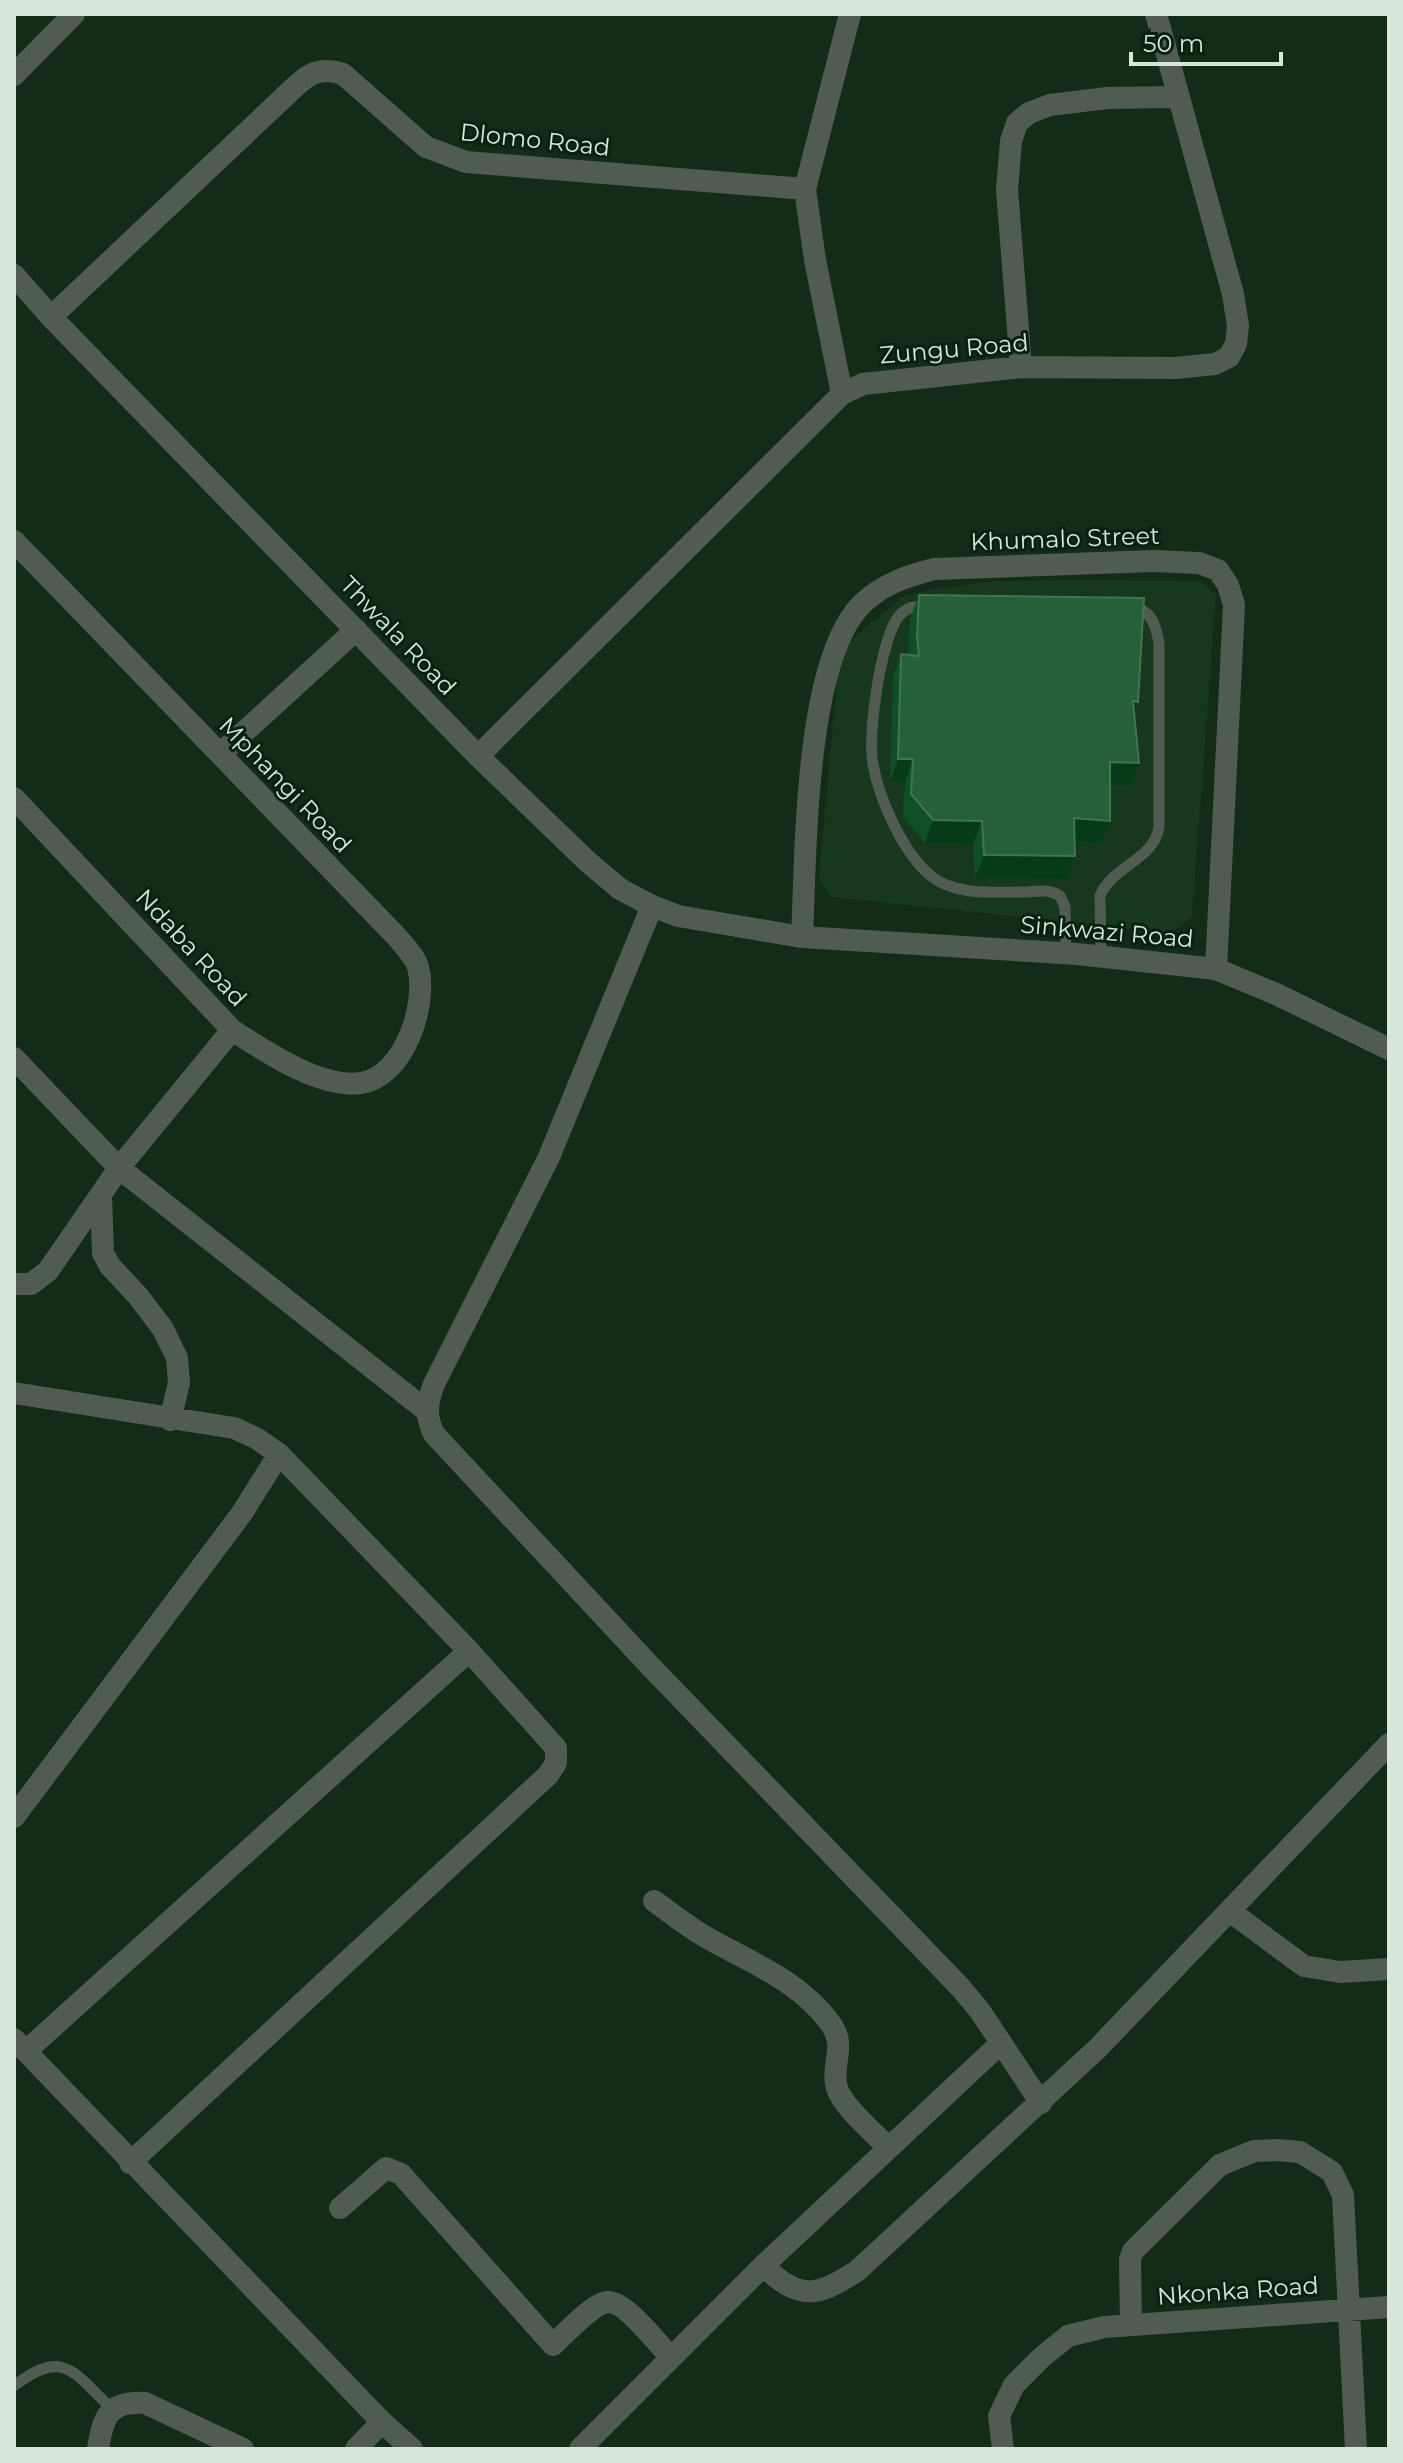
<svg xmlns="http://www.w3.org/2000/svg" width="1403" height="2463" font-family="Montserrat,sans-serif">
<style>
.built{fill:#17371e}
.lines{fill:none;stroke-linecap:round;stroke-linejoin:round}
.service{stroke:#505c52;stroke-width:11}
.minor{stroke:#505c52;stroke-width:22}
.tertiary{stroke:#505c52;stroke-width:22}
.wall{fill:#0f4f26}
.shaded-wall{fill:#073a18}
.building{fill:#256039;stroke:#407552;stroke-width:2}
.labels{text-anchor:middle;stroke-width:6;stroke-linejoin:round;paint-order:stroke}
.street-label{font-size:24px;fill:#d7e6d9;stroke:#08220f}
</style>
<rect width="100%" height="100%" fill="#122c18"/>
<path class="built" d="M1094 580 1200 581 1216 595 1192 917 1171 933 831 897 819 879 839 660 850 641 902 597 927 590 993 581Z"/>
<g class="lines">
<path class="service" d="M926 606C916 606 906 607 899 616 881 638 867 736 873 764 879 799 903 853 931 876 955 896 995 892 1025 892 1037 891 1050 889 1060 896L1065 907 1066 953
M1101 957 1100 896C1112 866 1154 860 1159 827V643C1156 625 1151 610 1132 606
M14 2386C64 2347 74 2373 112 2409"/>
<path class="minor" d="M14 75 74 14
M51 317 281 100C302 81 312 64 343 74L426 147 466 162 805 189
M1021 367 1007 190 1011 141 1017 123 1029 113 1050 105 1107 98 1177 97
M842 394 815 260 805 189 850 14
M14 541 397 937C404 946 415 956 418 967 428 1004 404 1077 361 1083 320 1089 265 1051 232 1030L14 798
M220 754 356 630
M478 756 842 394 863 384 1021 367 1175 368 1215 364 1229 357 1236 344 1238 326 1233 294 1156 14
M652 906 549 1157 434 1384C427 1402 425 1416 434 1434L652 1668 960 1987 980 2011 1041 2103
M802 937C806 857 804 659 863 603 883 584 907 576 934 569L1154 561 1199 563 1218 570 1228 585 1234 605 1216 969
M14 1058 119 1168 427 1411
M101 1196 103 1253 110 1266 138 1296 163 1329 177 1358 179 1383 170 1420
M14 1284H31L48 1271 119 1168 232 1030
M14 1393 234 1428 256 1438 279 1454 469 1651 26 2051
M14 1817 242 1513 279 1454
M654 1901C671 1913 687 1926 704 1936 749 1962 799 1980 830 2023 848 2047 830 2063 837 2088 842 2106 875 2134 889 2148
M1231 1912 1304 1966 1340 1972 1389 1969
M14 2039 382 2422 412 2449
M130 2163 548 1775 556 1763V1748L469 1651
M340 2208 386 2168 401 2174 553 2345C565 2334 592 2304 607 2302 625 2300 658 2344 671 2358
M763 2266C801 2301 816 2297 857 2271L1098 2048 1389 1744
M1131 2325 1130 2259 1133 2251 1220 2165 1254 2151 1278 2150 1300 2152 1332 2172 1343 2195 1356 2449
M98 2449C103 2417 108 2401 145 2403L243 2449
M356 2449 382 2422
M580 2449 763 2266 1001 2043
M1003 2449 999 2416 1014 2385 1042 2357 1068 2336 1104 2327 1389 2307"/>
<path class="tertiary" d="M14 275 51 317 478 756 588 862 620 889 652 906 678 916 802 937 1077 954 1216 969 1276 994 1389 1049"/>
</g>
<path class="wall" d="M919 595 1138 702 1134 713 1139 763 1131 786 1110 785 1102 844 1075 842V856L1067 879 975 878 973 844 925 843 903 817 905 782H890L893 677 901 654H908L910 618Z"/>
<path class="shaded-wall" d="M1133 701 1138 702 1130 725Z
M898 759H913L905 782H890Z
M1110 762 1139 763 1131 786 1102 785Z
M1074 818 1110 821 1102 844 1066 841Z
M933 820 982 821 973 844 925 843Z
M984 855 1075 856 1067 879 975 878Z"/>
<path class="building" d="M919 595 1144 598 1138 702 1133 701 1139 763 1110 762V821L1074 818 1075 856 984 855 982 821 933 820 911 794 913 759H898L901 654 919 656 917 636Z"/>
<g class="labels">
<g class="street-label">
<text transform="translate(535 140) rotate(6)" y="8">Dlomo Road</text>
<text transform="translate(954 349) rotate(-5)" y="8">Zungu Road</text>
<text transform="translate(1065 539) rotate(-2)" y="8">Khumalo Street</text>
<text transform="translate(398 636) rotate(46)" y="8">Thwala Road</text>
<text transform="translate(285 785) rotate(46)" y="8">Mphangi Road</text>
<text transform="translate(1107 932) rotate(5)" y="8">Sinkwazi Road</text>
<text transform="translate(191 948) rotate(47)" y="8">Ndaba Road</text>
<text transform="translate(1238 2291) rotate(-4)" y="8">Nkonka Road</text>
</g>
</g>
<rect width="1403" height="2463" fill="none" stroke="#d7e6d9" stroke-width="32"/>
<path d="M1131 52v12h150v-12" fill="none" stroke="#d7e6d9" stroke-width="4"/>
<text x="1143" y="52" font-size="24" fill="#d7e6d9" stroke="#08220f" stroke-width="6" paint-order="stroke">50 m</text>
</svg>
